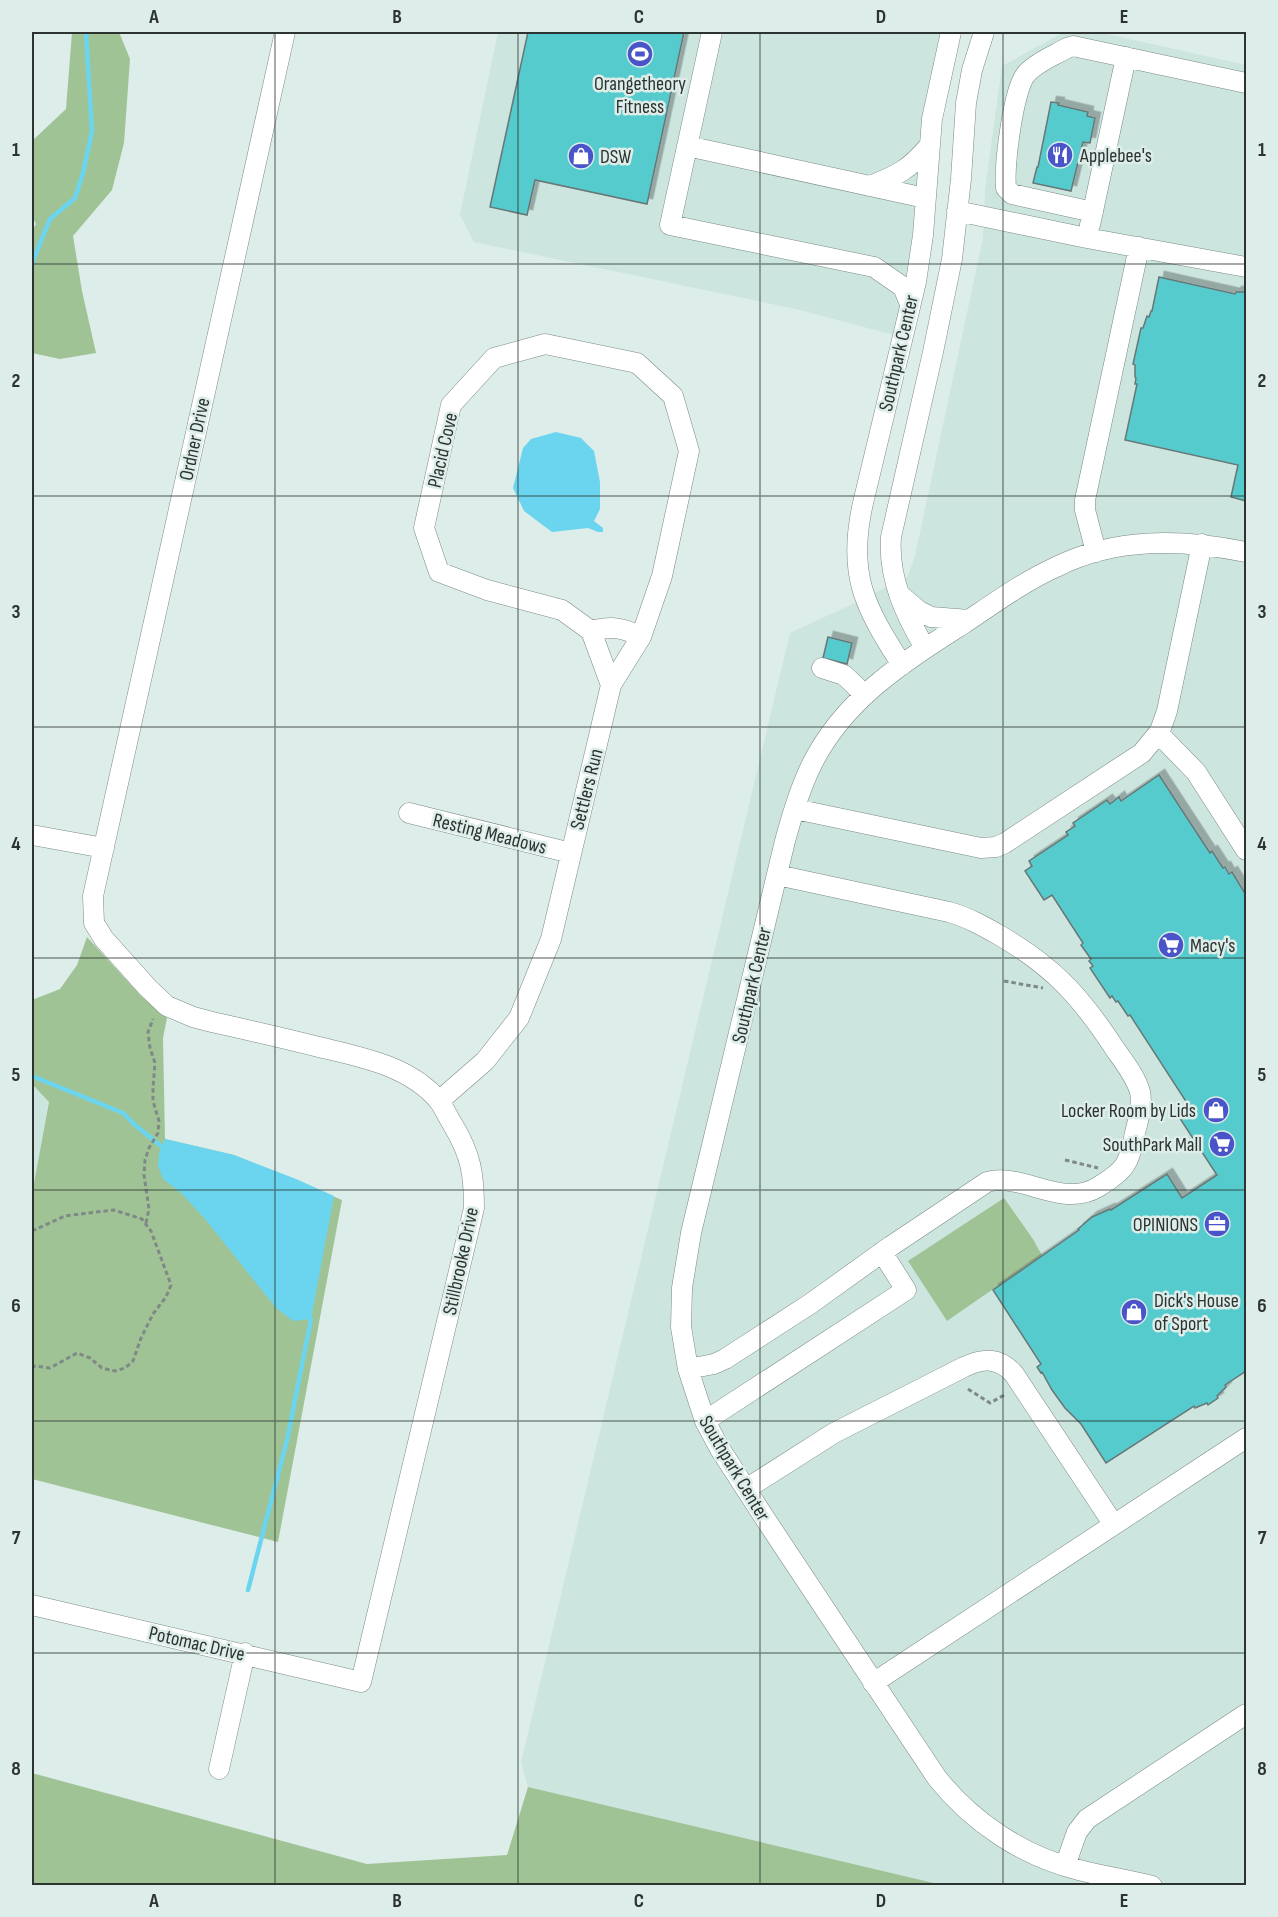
<svg xmlns="http://www.w3.org/2000/svg" width="1278" height="1917" font-family="'Sofia Sans Condensed',sans-serif">
<style>
.built{fill:#cce5de}
.green{fill:#a0c396}
.water{fill:#6bd5ef}
.lines{fill:none;stroke-linecap:round;stroke-linejoin:round}
.stream{stroke:#6bd5ef;stroke-width:4.5}
.building{fill:#56cbcd;stroke:#677777;stroke-width:1.5;filter:url(#shadow)}
.minor-casing{stroke:#7b8a86;stroke-width:21}
.path{stroke:#7f8986;stroke-width:3;stroke-dasharray:4.5 3;stroke-linecap:butt}
.minor{stroke:#fff;stroke-width:20}
.grid{fill:none;stroke:#2d3331;stroke-width:1.5;stroke-opacity:0.55}
.labels{text-anchor:middle;stroke-width:5;stroke-linejoin:round;paint-order:stroke}
.poi-label{font-size:20px;fill:#2d3331;stroke:#ddede9;text-anchor:start}
.street-label{font-size:20px;fill:#2d3331;stroke:#ddede9}
.neatline{fill:none;stroke:#2d3331;stroke-width:2}
.grid-label{font-size:20px;text-anchor:middle;font-weight:bold;fill:#2d3331}
</style>
<defs>
<filter id="shadow"><feDropShadow dx="5.5" dy="-5.5" stdDeviation="0" flood-color="#0004"/></filter>
</defs>
<rect width="100%" height="100%" fill="#ddede9"/>
<path class="built" d="M498 32H941L915 229 894 335 796 309 474 242 460 215Z
M1064 32H1098L1246 65V1885H930L528 1787 521 1763 790 633 855 603 908 576 915 556 983 238 985 190 1002 66Z
M32 1084 49 1102 32 1194Z"/>
<path class="green" d="M72 32H119L130 59 124 143 112 190 73 236 82 291 96 353 60 359 32 353V230L36 224 32 216V141L66 109Z
M87 937 141 996 167 1018 163 1038 165 1139 234 1155 342 1200 278 1542 32 1479V1194L49 1102 32 1084V1000L60 989 77 965Z
M1004 1198 1035 1242V1243L1042 1255 947 1321 908 1261Z
M32 1773 367 1864 507 1855 528 1787 942 1885H32Z"/>
<path class="water" d="M556 432 581 438 594 451 600 482V509L594 521 603 528V532H598L588 528 552 532 524 511 513 488 523 448 531 439Z
M165 1139 234 1155 296 1179 334 1196 311 1319 293 1321 276 1308 205 1219 182 1194 163 1179 158 1166 159 1153Z"/>
<g class="lines">
<path class="stream" d="M32 263 50 219 75 198 83 173 92 131 86 32
M32 1076 123 1113 135 1125 166 1150
M248 1590 287 1440 311 1319 309 1315"/>
</g>
<path class="building" d="M528 32H684L647 204 535 180 527 215 490 207Z
M1051 102 1059 103 1058 105 1088 112 1087 116 1095 118 1090 143 1083 142 1071 191 1033 183 1037 167H1038Z
M1159 277 1235 294 1236 292H1246V501L1231 497 1238 465 1125 440 1137 384H1135L1136 378 1135 377V365L1133 364 1141 328H1143L1147 316 1149 317 1151 311H1152Z
M828 637 852 643 847 664 823 658Z
M1159 775 1210 853 1212 851 1223 868 1225 867 1229 874 1232 872 1246 895V1371L1225 1385 1226 1387 1217 1396 1218 1398 1208 1405 1207 1403 1195 1408 1194 1406 1106 1463 1081 1424 1065 1408 1052 1390 1042 1372 1041 1373 1037 1367 1041 1364 993 1290 1079 1230 1078 1229 1092 1217 1110 1209 1111 1210 1167 1174 1182 1198 1217 1175 1177 1114 1189 1106 1130 1015 1128 1016 1118 1001 1116 1002 1112 996 1110 998 1090 968 1093 966 1089 961 1091 959 1081 945 1083 943 1052 895 1044 900 1025 871 1032 866 1029 861 1068 835 1066 832 1075 826 1073 823 1107 800 1110 804 1119 797 1121 801Z"/>
<g class="lines">
<defs>
<path id="minor" d="M712 32 670 225 874 267 903 287 910 304
M687 146 925 198
M870 186C898 175 910 169 929 146
M957 211 1087 238 1246 267
M1093 212 1012 194 1006 188C1004 166 1013 87 1027 73 1037 62 1055 55 1067 48L1073 46 1246 83
M1090 225 1126 57
M1096 552 1085 510V500L1139 247
M900 595 919 611 931 617 969 620
M591 631C612 626 622 627 641 637
M925 648C905 614 888 578 891 537L933 352 952 259 961 179 966 103 972 70 984 32
M902 665C864 606 847 574 863 503L916 282 923 235 932 119 951 32
M822 668 844 675 865 695
M1158 733 1196 772 1246 850
M795 809 981 848 996 847 1005 843 1142 753 1160 731 1167 711 1202 544
M409 813 571 853
M32 835 104 848
M439 1101 485 1061 519 1018 551 939 611 685 641 637 662 576 689 451 673 396 637 363 545 344 494 358 451 405 424 528 439 572 487 590 562 610 591 631 611 685
M688 1369 714 1364 725 1359 810 1304 891 1246 987 1182C1022 1172 1062 1209 1098 1187 1126 1170 1129 1164 1135 1133 1138 1120 1143 1106 1140 1092 1136 1077 1124 1062 1115 1049 1081 997 1053 966 999 935 983 926 967 917 949 912L777 875
M705 1421 906 1290 882 1252
M746 1489 834 1433 964 1367C983 1358 999 1357 1014 1374L1114 1525
M32 1605 361 1682 474 1208C474 1174 471 1155 453 1125 448 1117 444 1108 439 1101 410 1066 361 1057 319 1047 283 1038 248 1030 212 1022L193 1017 167 1006 148 988 104 939 94 923 93 896 285 32
M873 1683 1246 1438
M219 1769 245 1653
M1065 1866 1077 1832 1087 1819 1246 1714
M1152 1886C1127 1880 1103 1876 1079 1870 1023 1856 973 1823 937 1778L764 1517 720 1449 705 1421 688 1369 681 1327 682 1288 691 1233 785 841C792 815 800 788 812 764 845 698 904 662 963 624 993 604 1023 582 1056 567 1116 537 1182 539 1246 552"/>
</defs>
<use href="#minor" class="minor-casing"/>
<path class="path" d="M1004 981 1043 988
M1065 1160 1098 1168
M146 1223 149 1209 144 1175 145 1160 149 1148 158 1133 159 1121 153 1101V1088L155 1063 150 1048 148 1032 153 1019
M32 1231 65 1216 88 1213 114 1210 142 1219 151 1231 171 1285 166 1297 153 1314 141 1338 133 1361 125 1368 115 1371 102 1368 90 1358 77 1353 50 1368 35 1366 32 1368
M968 1389 990 1403 1006 1394"/>
<use href="#minor" class="minor"/>
</g>
<path class="grid" d="M275 32V1886M518 32V1886M760 32V1886M1003 32V1886M32 264H1246M32 496H1246M32 727H1246M32 958H1246M32 1190H1246M32 1421H1246M32 1653H1246"/>
<defs>
<symbol id="stadium-disc" viewBox="-11 -11 22 22"><circle r="9.5" fill="#4954c9" stroke="#ddede9"/><path d="M0-5a6.5 5 0 1 0 0 10a6.5 5 0 1 0 0-10ZM-3.5-1.8h7v3.6h-7Z" fill="#fff"/></symbol>
<symbol id="restaurant-disc" viewBox="-11 -11 22 22"><circle r="9.5" fill="#4954c9" stroke="#ddede9"/><path d="M-5-6h1v4h1v-4h1v4h1v-4h1v5L-1.5 .5V6h-2V.5L-5-1ZM5-6V6H3V1.5H1.5Q1.5-4 5-6Z" fill="#fff"/></symbol>
<symbol id="shop-disc" viewBox="-11 -11 22 22"><circle r="9.5" fill="#4954c9" stroke="#ddede9"/><path d="M-5-2.5h2.3a2.7 3.5 0 0 1 5.4 0H5L5.5 6h-11ZM-1.5-2.5h3a1.5 2.3 0 0 0-3 0Z" fill="#fff"/></symbol>
<symbol id="supermarket-disc" viewBox="-11 -11 22 22"><circle r="9.5" fill="#4954c9" stroke="#ddede9"/><path d="M-6-5.5h2.5l.6 2H6L4.5 2H-2.5L-4.4-4H-6ZM-1.5 3.2a1.3 1.3 0 1 0 .1 0ZM3 3.2a1.3 1.3 0 1 0 .1 0Z" fill="#fff"/></symbol>
<symbol id="office-disc" viewBox="-11 -11 22 22"><circle r="9.5" fill="#4954c9" stroke="#ddede9"/><path d="M-6-3h4V-5.5h4V-3h4V5H-6ZM-1-4.5V-3h2v-1.5ZM-6 0V1H6V0Z" fill="#fff"/></symbol>
</defs>
<g fill-rule="evenodd">
<use href="#stadium-disc" x="625" y="39" width="30" height="30"/>
<use href="#restaurant-disc" x="1045" y="140" width="30" height="30"/>
<use href="#shop-disc" x="566" y="141" width="30" height="30"/>
<use href="#supermarket-disc" x="1156" y="930" width="30" height="30"/>
<use href="#shop-disc" x="1201" y="1095" width="30" height="30"/>
<use href="#supermarket-disc" x="1207" y="1129" width="30" height="30"/>
<use href="#office-disc" x="1202" y="1209" width="30" height="30"/>
<use href="#shop-disc" x="1119" y="1297" width="30" height="30"/>
</g>
<g class="labels">
<g class="poi-label">
<text x="640" y="90" text-anchor="middle">Orangetheory<tspan x="640" dy="23">Fitness</tspan></text>
<text x="1080" y="162">Applebee's</text>
<text x="600" y="163">DSW</text>
<text x="1190" y="952">Macy's</text>
<text x="1196" y="1117" text-anchor="end">Locker Room by Lids</text>
<text x="1202" y="1151" text-anchor="end">SouthPark Mall</text>
<text x="1198" y="1231" text-anchor="end">OPINIONS</text>
<text x="1154" y="1307">Dick's House<tspan x="1154" dy="23">of Sport</tspan></text>
</g>
<g class="street-label">
<text transform="translate(898 353) rotate(-77)" y="7">Southpark Center</text>
<text transform="translate(194 439) rotate(-78)" y="7">Ordner Drive</text>
<text transform="translate(442 450) rotate(-77)" y="7">Placid Cove</text>
<text transform="translate(586 789) rotate(-76)" y="7">Settlers Run</text>
<text transform="translate(490 833) rotate(14)" y="7">Resting Meadows</text>
<text transform="translate(751 985) rotate(-77)" y="7">Southpark Center</text>
<text transform="translate(460 1261) rotate(-78)" y="7">Stillbrooke Drive</text>
<text transform="translate(735 1468) rotate(59)" y="7">Southpark Center</text>
<text transform="translate(197 1643) rotate(13)" y="7">Potomac Drive</text>
</g>
</g>
<rect width="1278" height="1917" fill="none" stroke="#ddede9" stroke-width="66"/>
<rect x="33" y="33" width="1212" height="1851" class="neatline"/>
<g class="grid-label">
<text x="154" y="23">A</text>
<text x="397" y="23">B</text>
<text x="639" y="23">C</text>
<text x="881" y="23">D</text>
<text x="1124" y="23">E</text>
<text x="16" y="156">1</text>
<text x="1262" y="156">1</text>
<text x="16" y="387">2</text>
<text x="1262" y="387">2</text>
<text x="16" y="618">3</text>
<text x="1262" y="618">3</text>
<text x="16" y="850">4</text>
<text x="1262" y="850">4</text>
<text x="16" y="1081">5</text>
<text x="1262" y="1081">5</text>
<text x="16" y="1312">6</text>
<text x="1262" y="1312">6</text>
<text x="16" y="1544">7</text>
<text x="1262" y="1544">7</text>
<text x="16" y="1775">8</text>
<text x="1262" y="1775">8</text>
<text x="154" y="1907">A</text>
<text x="397" y="1907">B</text>
<text x="639" y="1907">C</text>
<text x="881" y="1907">D</text>
<text x="1124" y="1907">E</text>
</g>
</svg>
